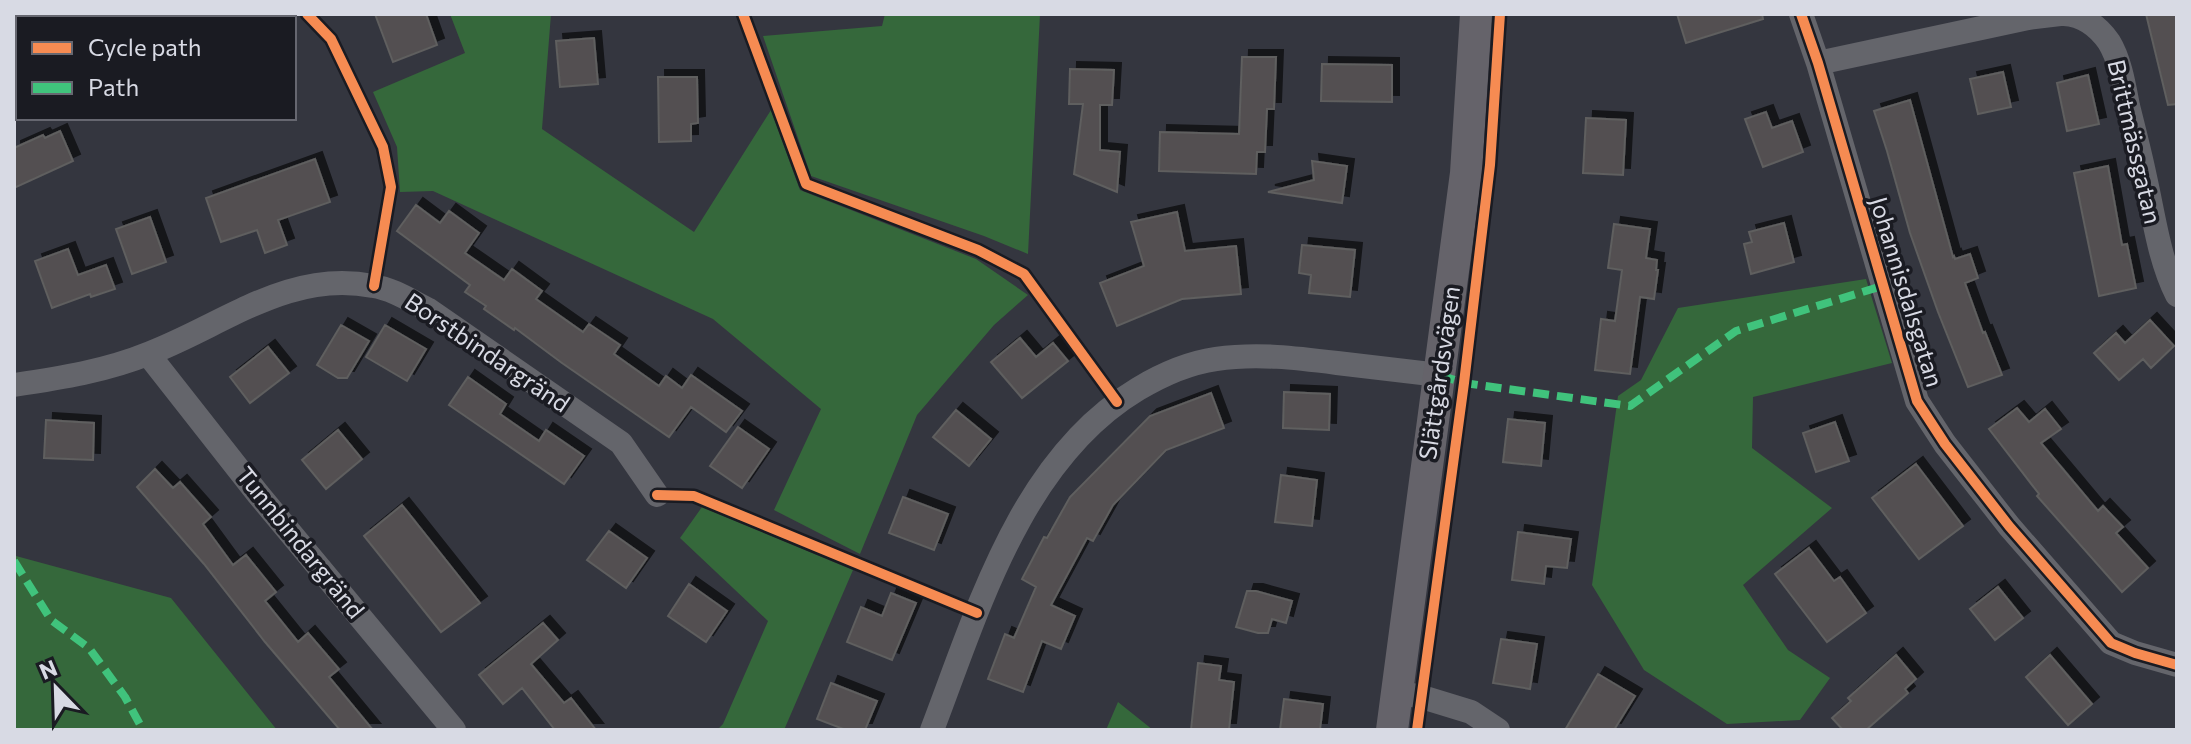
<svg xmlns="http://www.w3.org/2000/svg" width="2191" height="744" font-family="Commissioner,sans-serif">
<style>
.forest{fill:#35683b}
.building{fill:#525051;stroke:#5f5e5e;stroke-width:2;filter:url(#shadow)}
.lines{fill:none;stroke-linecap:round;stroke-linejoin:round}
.street{stroke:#64656b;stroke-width:24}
.secondary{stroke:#65636a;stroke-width:32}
.quiet{stroke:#40c37c;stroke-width:8;stroke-dasharray:16 8;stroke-linecap:butt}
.cycleway-casing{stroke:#1a1b22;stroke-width:15}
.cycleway{stroke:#f68b52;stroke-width:10}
.labels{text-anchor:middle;stroke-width:7;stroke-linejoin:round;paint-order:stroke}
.street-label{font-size:24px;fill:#d8dae4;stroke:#1a1b22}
</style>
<defs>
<filter id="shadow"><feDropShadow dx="7" dy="-7" stdDeviation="0" flood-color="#0009"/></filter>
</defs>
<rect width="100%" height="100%" fill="#34363f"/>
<path class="forest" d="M450 14H551L542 129 694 232 771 110 800 190 976 259 1028 295 994 325 917 415 860 554 774 510 821 409 713 319 433 191 400 192 397 147 373 92 465 53Z
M885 14H1040L1028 254 984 236 811 176 763 36 882 26Z
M1866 279 1892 363 1753 397 1752 448 1832 508 1743 585 1788 650 1830 678 1800 720 1727 724 1644 670 1592 585 1618 396 1641 380 1678 308Z
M702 507 853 570 784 730H717L723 724 768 621 680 538Z
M16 556 171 598 277 730H14V562Z
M1118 702 1153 730H1106Z"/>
<path class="building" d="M375 14H426L437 45 393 62Z
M1677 14H1762L1763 19 1686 43Z
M2146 14H2177V104L2168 105Z
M594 38 598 84 560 87 556 41Z
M1242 57H1276L1274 109H1267L1265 152H1257L1256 174 1159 171 1160 132 1239 134Z
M1322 64 1392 65V102L1321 101Z
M1070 69 1114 70 1112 105H1100V150L1120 152 1117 192 1074 174 1083 104H1069Z
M2003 72 2011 107 1978 114 1970 79Z
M2088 75 2099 124 2067 131 2057 83Z
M658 77H697L698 123 691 124V141L659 142Z
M1910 100 1953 257 1954 256 1955 259 1970 254 1978 278 1965 283 1983 333 1985 332 2002 375 1968 387 1938 312 1910 233 1887 151 1874 111Z
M1766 112 1772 128 1792 121 1803 152 1763 167 1745 119Z
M1586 118 1626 120 1623 175 1583 173Z
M60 131 73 161 14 188V148L43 135 45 138Z
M315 159 330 202 278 220 287 245 265 253 257 230 221 242 206 198Z
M1312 161 1347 166 1342 203 1268 192 1314 180Z
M2108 166 2122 245 2127 244 2136 288 2099 296 2074 173Z
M416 205 440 223 449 211 479 233 465 253 504 280 512 269 542 291 536 299 583 332 589 324 620 345 614 354 659 386 666 376 682 388 691 375 742 411 726 432 691 407 669 437 562 363 515 328 514 330 484 309 486 306 465 292 470 285 397 231Z
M1177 212 1185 251 1236 246 1241 294 1182 299 1117 326 1100 283 1144 266 1131 222Z
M150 217 166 262 132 274 116 229Z
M1784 223 1794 262 1751 274 1744 244 1752 242 1749 232Z
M1614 224 1650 229 1646 258 1657 260 1656 270H1658L1654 299 1640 297 1630 374 1595 370 1601 319 1615 321 1622 270 1608 268Z
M1302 245 1355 250 1350 297 1309 293 1311 275 1299 273Z
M68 249 78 275 106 265 115 289 91 297 90 294 52 308 35 261Z
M2150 320 2174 346 2151 368 2143 359 2119 380 2094 353 2116 333 2125 343Z
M341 325 369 341 347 378H338L317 365Z
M385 325 426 349 407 381 366 357Z
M1020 338 1036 357 1053 343 1068 361 1022 398 991 362Z
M268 347 289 373 250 403 230 377Z
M468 377 506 404 500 414 539 441 546 430 584 456 564 484 449 405Z
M1284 392 1330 394 1329 430 1283 428Z
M1211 393 1224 428 1166 450 1113 505 1093 541 1087 538 1051 605 1075 616 1061 649 1042 641 1023 692 988 679 1005 634 1014 638 1036 587 1022 579 1044 537 1047 538 1070 497 1150 416Z
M2017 408 2029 422 2045 409 2061 429 2041 443 2098 511 2103 506 2123 527 2116 533 2148 568 2122 592 2037 496 2039 494 1989 429Z
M956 410 991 439 969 466 933 437Z
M1508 419 1545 423 1541 466 1503 462Z
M46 420 94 423 93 460 44 458Z
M1835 422 1849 461 1816 472 1803 433Z
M738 427 769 449 742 488 710 466Z
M338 430 362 459 326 489 302 460Z
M1916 464 1963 526 1919 559 1872 498Z
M155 469 173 488 180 482 211 517 203 524 233 565 246 555 276 592 265 601 298 642 308 633 339 669 329 677 373 730H340L265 642 204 564 137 487Z
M1281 475 1317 480 1312 526 1275 522Z
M903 497 948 514 934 550 889 533Z
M402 505 480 603 441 632 364 536Z
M609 531 647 558 626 588 587 560Z
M1518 532 1571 539 1567 568 1546 566 1544 584 1512 580Z
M1809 548 1834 581 1840 577 1866 613 1827 642 1775 574Z
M689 584 727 611 706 642 668 616Z
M1998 587 2023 618 1995 640 1970 609Z
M1247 591H1256L1292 601 1286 623 1272 619 1268 633H1258L1236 627Z
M891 593 916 603 892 660 847 642 861 607 882 616Z
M543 623 558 640 531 664 564 703 571 698 596 730H555L522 688 503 704 479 675Z
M1501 639 1537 644 1530 689 1493 683Z
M1896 655 1916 679 1905 689 1908 693 1866 730H1843L1832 718 1851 701 1848 698Z
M2050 655 2092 704 2068 725 2026 677Z
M1198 663 1221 666 1219 680 1234 682 1229 730H1191Z
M1598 674 1635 696 1614 730H1565Z
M831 683 877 701 865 730H846L817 719Z
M1284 699 1323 704 1320 730H1280Z"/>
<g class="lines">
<path class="street" d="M1801 14 1818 63 1917 401 1945 444 2009 526 2111 643 2135 653 2177 665
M2064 14C2082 15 2098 26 2109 42 2120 60 2124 85 2128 106 2134 130 2140 153 2145 177 2154 217 2159 259 2177 295
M1818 63 2028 18 2060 14
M148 354 258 494 454 730
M14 385C61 378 106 371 150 353 223 325 290 269 373 286 393 289 411 301 429 310L621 443 657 495
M1397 692 1422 697 1471 712 1498 730
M932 730C978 610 1021 459 1138 389 1163 374 1188 363 1216 359 1257 353 1297 358 1337 363 1371 367 1405 371 1439 375"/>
<path class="secondary" d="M1392 730 1466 173 1476 14"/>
<path class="quiet" d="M1439 375 1464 383 1630 406 1736 331 1882 286
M14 561 51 620 89 648 125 697 143 730"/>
<defs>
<path id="cycleway" d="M307 14 331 39 383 147 391 187 374 286
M743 14 806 184 978 250 1024 274 1117 402
M1801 14 1818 63 1917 401 1945 444 2009 526 2111 643 2135 653 2177 665
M657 495 694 496 977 613
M1417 730 1464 383 1490 165 1500 14"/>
</defs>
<use href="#cycleway" class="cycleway-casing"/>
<use href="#cycleway" class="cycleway"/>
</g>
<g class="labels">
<g class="street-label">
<text transform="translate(2134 142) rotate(77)" y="8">Brittmässgatan</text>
<text transform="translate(1906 292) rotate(73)" y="8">Johannisdalsgatan</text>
<text transform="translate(487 353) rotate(34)" y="8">Borstbindargränd</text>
<text transform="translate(1440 373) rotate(-82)" y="8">Slättgårdsvägen</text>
<text transform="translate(300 543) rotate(51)" y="8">Tunnbindargränd</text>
</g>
</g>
<rect width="2191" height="744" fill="none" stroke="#d8dae4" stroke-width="32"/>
<rect x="16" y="16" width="280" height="104" fill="#1a1b22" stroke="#666770" stroke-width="2"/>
<rect x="32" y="42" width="40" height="12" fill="#f68b52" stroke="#666770" stroke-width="2"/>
<text x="88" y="56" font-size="24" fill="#d8dae4">Cycle path</text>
<rect x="32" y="82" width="40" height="12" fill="#40c37c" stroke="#666770" stroke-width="2"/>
<text x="88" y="96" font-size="24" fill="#d8dae4">Path</text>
<g transform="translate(56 688) rotate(337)" stroke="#1a1b22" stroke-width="6" paint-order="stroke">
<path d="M0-6L14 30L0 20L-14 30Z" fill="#d8dae4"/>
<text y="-12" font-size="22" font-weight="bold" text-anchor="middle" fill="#d8dae4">N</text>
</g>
</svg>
